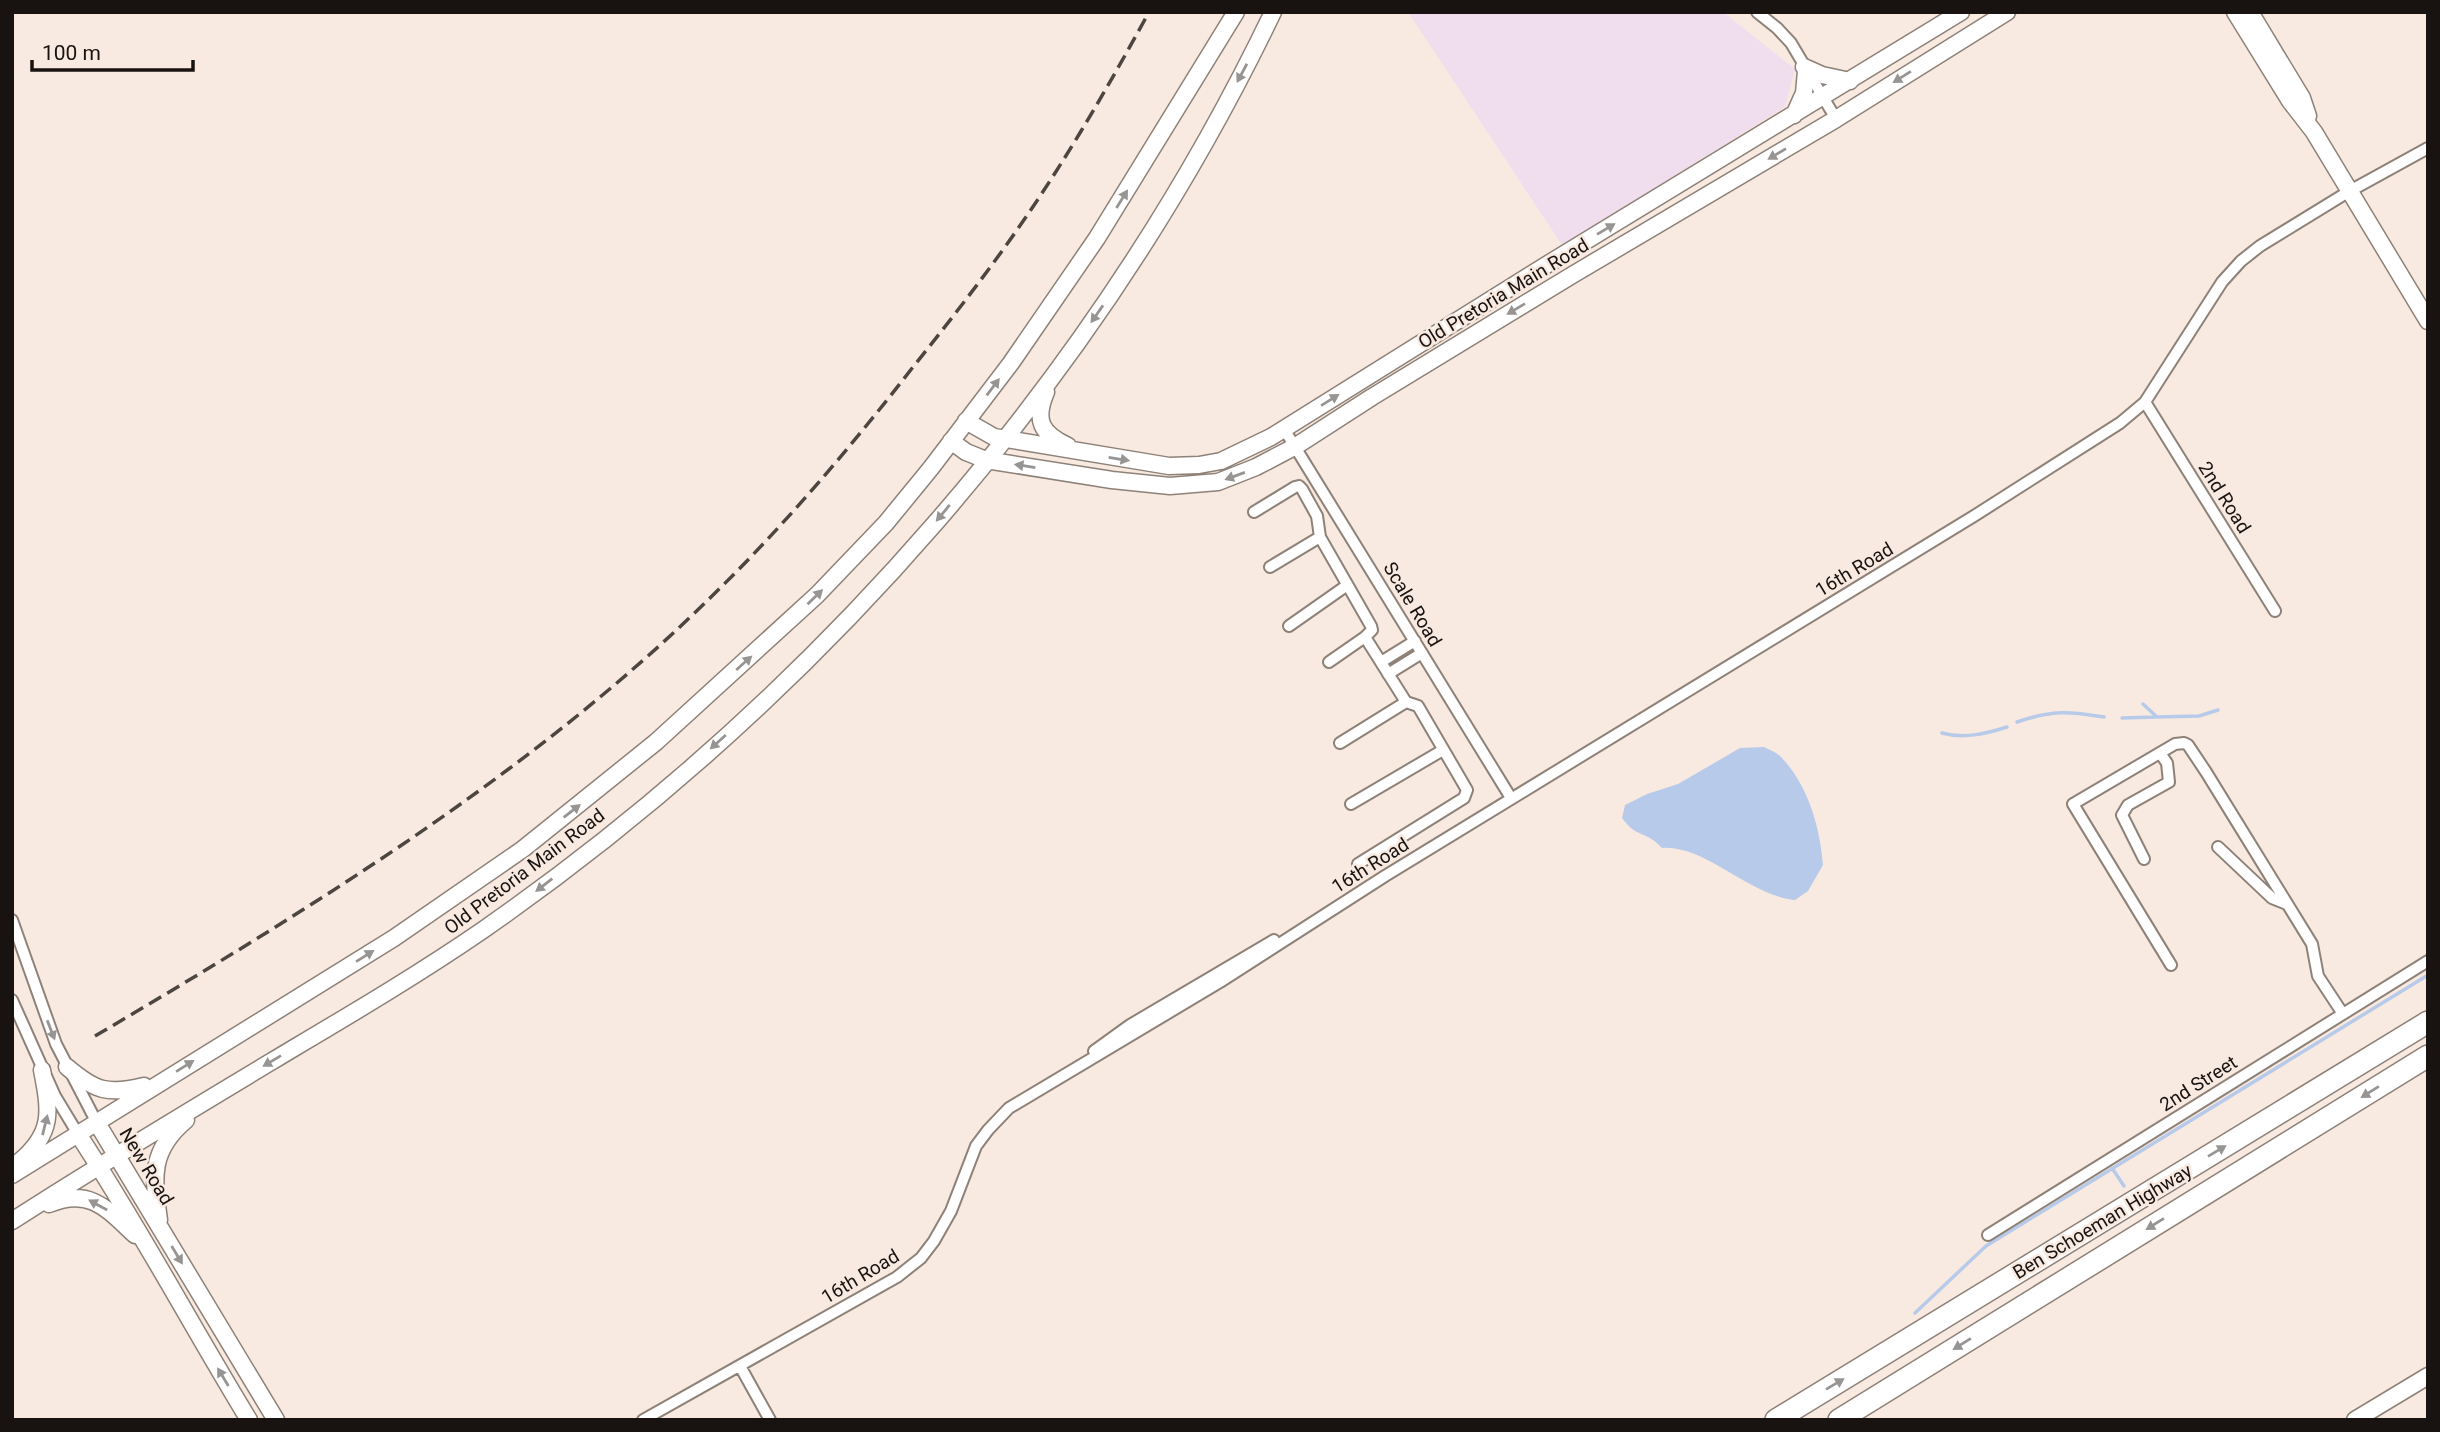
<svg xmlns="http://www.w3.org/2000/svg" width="2440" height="1432" font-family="Roboto,sans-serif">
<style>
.industrial{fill:#f0dded}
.water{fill:#b7caea}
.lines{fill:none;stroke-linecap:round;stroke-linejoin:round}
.stream{stroke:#b7caea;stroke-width:3.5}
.street-casing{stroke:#8d8178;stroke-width:14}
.secondary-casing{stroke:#8d8178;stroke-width:19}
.highway-casing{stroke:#8d8178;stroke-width:24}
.street{stroke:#fff;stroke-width:10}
.secondary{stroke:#fff;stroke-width:16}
.highway{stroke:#fff;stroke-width:21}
.rail{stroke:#4c4540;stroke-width:3.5;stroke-dasharray:14 7;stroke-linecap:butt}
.oneway{fill:#979593}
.labels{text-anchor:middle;stroke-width:5;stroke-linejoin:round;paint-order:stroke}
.street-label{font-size:19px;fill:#181310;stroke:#f9eae1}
</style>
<rect width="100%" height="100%" fill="#f9eae1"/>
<path class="industrial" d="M1408 12H1723L1795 69 1785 107 1562 245Z"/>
<path class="water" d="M1764 747C1770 750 1778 753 1782 758 1809 787 1820 828 1823 865L1808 891 1795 900C1747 895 1706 845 1662 848 1646 830 1637 839 1622 818L1625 805 1647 794 1678 784 1740 748Z"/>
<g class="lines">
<path class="stream" d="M2143 704 2157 717 2199 716 2218 710
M2122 718 2155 717
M2017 722C2052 710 2068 711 2104 717
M1942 733C1964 739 1985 734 2007 727
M2112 1168 2124 1186
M1915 1313 1986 1246 2428 975"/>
<defs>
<path id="street" d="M1757 12 1777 28 1791 43 1836 119
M2145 402 2275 611
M1284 429 1511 798
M1254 512 1295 487 1299 486 1302 489 1317 516 1320 537 1371 626 1372 630 1365 637 1406 702
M1270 567 1320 537
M1289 626 1346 586
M1329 662 1365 637
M1381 662 1415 641
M1388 674 1422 653
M1340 743 1406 702 1418 706 1467 790 1464 798 1358 864
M1351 804 1443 750
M2218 847 2272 898 2287 904
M2144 859 2122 815 2128 805 2169 782 2167 763 2160 753
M12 920 56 1044 97 1123
M2171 965 2073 804 2175 744 2184 743 2188 745 2206 772 2312 944 2318 976 2343 1014
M12 1000 55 1096 78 1134
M1094 1051 1130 1025 1274 940
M1988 1235 2428 961
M740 1366 770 1420
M643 1420 897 1277 921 1258 934 1241 951 1211 976 1146 988 1130 1009 1108 1220 982 1385 876 1974 516 2120 423 2145 402 2222 282 2241 261 2260 246 2348 192 2428 148"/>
<path id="secondary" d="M2235 12 2290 101 2314 132 2428 321
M2250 12 2302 98 2308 116
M1804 67 1822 75 1850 81
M1794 115 1804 93 1806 71
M1046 392C1034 420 1041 434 1068 446
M966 421 994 437 1169 466 1199 465 1221 461 1271 437 1548 264 1961 12
M951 441 966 452 986 460 1112 480 1170 486 1218 482 1256 467 1296 446 1372 397 1574 274 1836 119 2007 12
M67 1067C95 1091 108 1095 144 1086
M97 1123 276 1420
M78 1134C139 1227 191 1325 249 1420
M19 1162C54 1133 50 1111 42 1070
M12 1175 394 938 523 849 656 742 817 595 886 523 931 468 1011 363 1097 238 1236 12
M49 1204C90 1187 107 1209 135 1235
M159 1220C153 1177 150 1150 186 1120
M12 1221C105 1161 199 1105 294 1048 358 1010 422 972 483 930 815 699 1098 377 1273 12
M2355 1420 2428 1376"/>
<path id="highway" d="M1776 1420 2428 1022
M1839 1420 2428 1056"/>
</defs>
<use href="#street" class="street-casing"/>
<use href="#secondary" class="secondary-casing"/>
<use href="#highway" class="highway-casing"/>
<use href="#street" class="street"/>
<use href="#secondary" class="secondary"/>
<use href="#highway" class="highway"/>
<path class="rail" d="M95 1036C309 910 533 772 710 598 784 526 850 448 913 367 949 322 984 277 1017 230 1066 160 1108 87 1149 12"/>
</g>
<defs><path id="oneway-solid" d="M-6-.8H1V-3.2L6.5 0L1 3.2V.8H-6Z" transform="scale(1.75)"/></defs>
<g class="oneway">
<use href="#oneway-solid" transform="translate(1242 73) rotate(118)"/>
<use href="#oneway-solid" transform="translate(1902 77) rotate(148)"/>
<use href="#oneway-solid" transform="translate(1777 154) rotate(149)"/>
<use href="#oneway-solid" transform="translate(1122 199) rotate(-58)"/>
<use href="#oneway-solid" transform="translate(1606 229) rotate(-31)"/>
<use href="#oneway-solid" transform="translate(1516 309) rotate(149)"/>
<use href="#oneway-solid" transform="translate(1097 314) rotate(125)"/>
<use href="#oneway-solid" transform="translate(993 387) rotate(-53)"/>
<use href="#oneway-solid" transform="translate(1330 400) rotate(-32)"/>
<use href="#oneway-solid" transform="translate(1119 459) rotate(9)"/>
<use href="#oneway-solid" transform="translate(1025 466) rotate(-171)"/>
<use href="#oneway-solid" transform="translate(1235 476) rotate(160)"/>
<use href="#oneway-solid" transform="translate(943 513) rotate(130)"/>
<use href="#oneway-solid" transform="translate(815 597) rotate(-44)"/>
<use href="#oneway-solid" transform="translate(744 663) rotate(-42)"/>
<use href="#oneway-solid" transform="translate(718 742) rotate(138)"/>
<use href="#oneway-solid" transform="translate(572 811) rotate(-38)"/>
<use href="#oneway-solid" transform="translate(544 885) rotate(142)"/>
<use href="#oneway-solid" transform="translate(365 956) rotate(-32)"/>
<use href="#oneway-solid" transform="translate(51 1030) rotate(69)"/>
<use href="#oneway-solid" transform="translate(272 1061) rotate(149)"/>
<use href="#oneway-solid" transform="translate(185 1066) rotate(-32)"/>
<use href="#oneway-solid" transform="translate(2370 1092) rotate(148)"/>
<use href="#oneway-solid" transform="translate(45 1125) rotate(-76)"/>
<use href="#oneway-solid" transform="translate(2217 1151) rotate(-31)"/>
<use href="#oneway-solid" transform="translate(98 1205) rotate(-151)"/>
<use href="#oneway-solid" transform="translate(2155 1224) rotate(148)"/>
<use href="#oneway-solid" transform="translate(177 1255) rotate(59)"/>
<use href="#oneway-solid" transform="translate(1962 1344) rotate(148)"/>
<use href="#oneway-solid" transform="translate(223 1377) rotate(-121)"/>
<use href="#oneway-solid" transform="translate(1835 1384) rotate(-31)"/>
</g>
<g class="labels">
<g class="street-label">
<text transform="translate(1503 293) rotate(-31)" y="7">Old Pretoria Main Road</text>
<text transform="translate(2225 497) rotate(58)" y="7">2nd Road</text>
<text transform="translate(1854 569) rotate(-31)" y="7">16th Road</text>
<text transform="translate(1413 604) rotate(59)" y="7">Scale Road</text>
<text transform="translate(1370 865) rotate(-32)" y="7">16th Road</text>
<text transform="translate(524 871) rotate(-37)" y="7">Old Pretoria Main Road</text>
<text transform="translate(2198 1083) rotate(-32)" y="7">2nd Street</text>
<text transform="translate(147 1166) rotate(59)" y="7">New Road</text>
<text transform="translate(2102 1221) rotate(-31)" y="7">Ben Schoeman Highway</text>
<text transform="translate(860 1276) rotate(-31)" y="7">16th Road</text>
</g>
</g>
<rect width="2440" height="1432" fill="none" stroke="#181310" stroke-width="28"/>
<path d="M32 60v10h161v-10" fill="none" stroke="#181310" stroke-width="3.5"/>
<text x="42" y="60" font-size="21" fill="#181310" stroke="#f9eae1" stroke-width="5" paint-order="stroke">100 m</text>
</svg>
